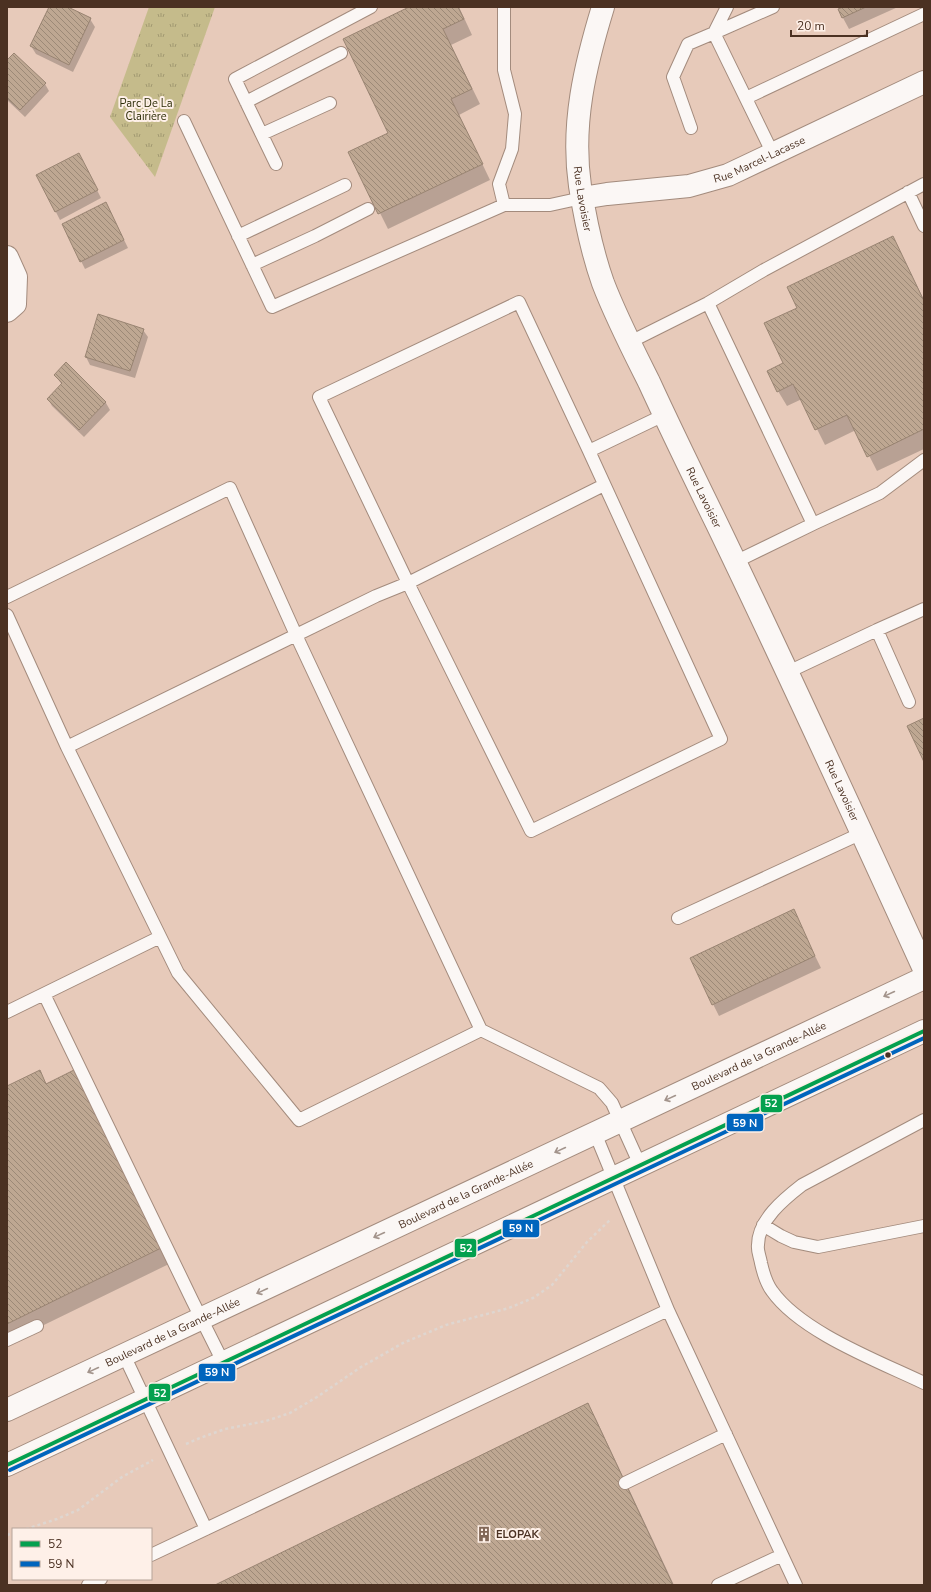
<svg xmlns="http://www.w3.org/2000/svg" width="931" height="1592" font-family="'Nunito Sans',sans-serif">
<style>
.park{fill:url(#park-tufts)}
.shadow{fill:#0003}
.building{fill:url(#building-back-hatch);stroke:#998472}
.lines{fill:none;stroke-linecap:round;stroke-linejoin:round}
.service-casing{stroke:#a38b7d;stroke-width:14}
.minor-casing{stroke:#a38b7d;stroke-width:24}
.tertiary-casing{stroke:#a38b7d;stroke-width:24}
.path{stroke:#dfd6d0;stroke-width:2.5;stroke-dasharray:3 3;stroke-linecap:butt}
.service{stroke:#fbf7f5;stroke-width:12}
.minor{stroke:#fbf7f5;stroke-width:22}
.tertiary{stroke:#fbf7f5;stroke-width:22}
.bus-1-casing{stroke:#fef0e8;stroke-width:7}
.bus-2-casing{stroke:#fef0e8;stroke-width:7}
.bus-1{stroke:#04a04f;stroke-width:4}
.bus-2{stroke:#0065bd;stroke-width:4}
.oneway{stroke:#a3948c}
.bus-dot{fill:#4b3122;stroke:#fef0e8;stroke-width:1.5}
.labels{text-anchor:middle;stroke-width:4;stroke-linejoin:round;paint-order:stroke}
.park-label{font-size:11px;fill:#2c2d07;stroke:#fef0e8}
.street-label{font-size:11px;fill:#4b3122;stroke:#fef0e8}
.poi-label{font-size:11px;font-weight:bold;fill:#4b3122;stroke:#fef0e8;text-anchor:start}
.line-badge{stroke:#fef0e8;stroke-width:1.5}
.badge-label{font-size:11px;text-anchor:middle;font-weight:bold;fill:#fff}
</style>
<defs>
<pattern id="park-tufts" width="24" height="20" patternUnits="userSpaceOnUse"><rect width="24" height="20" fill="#c5bb8b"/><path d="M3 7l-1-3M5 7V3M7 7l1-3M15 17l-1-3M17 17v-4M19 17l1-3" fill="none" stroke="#a29971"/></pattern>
<pattern id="building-back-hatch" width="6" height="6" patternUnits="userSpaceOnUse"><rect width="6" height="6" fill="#bea792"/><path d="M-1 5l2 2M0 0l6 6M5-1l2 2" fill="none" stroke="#9c8977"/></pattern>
</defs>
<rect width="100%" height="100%" fill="#e7caba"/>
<path class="park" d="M149 7H215L155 177 110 117Z"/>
<path class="shadow" d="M50 7H65L90 19 95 27 73 72 36 54 31 46Z
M412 7H459L472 35 451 45 480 104 459 115 490 180 388 229 350 153 390 133Z
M845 7H898L849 29 843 18Z
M7 61 45 84 49 91 25 117 7 100Z
M83 162 101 198 60 220 37 175Z
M110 211 128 248 85 269 81 261Z
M893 237 924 300V449L877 471 856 430 825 445 802 399 787 406 778 391 798 308Z
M143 330 148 337 135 378 90 365 86 357Z
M66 364 106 403 110 410 84 437 52 406 48 399 62 385 55 375Z
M793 911 821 968 719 1016 713 1004Z
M39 1071 47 1085 74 1071 83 1087 169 1264 7 1343V1087Z
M587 1404 596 1419 674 1585H217Z"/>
<path class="building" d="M49 7H68L91 18 69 65 30 46Z
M409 7H458L464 19 443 29 472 89 451 99 483 164 378 214 348 152 388 133 343 39Z
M843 7H866L842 18 838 9Z
M14 53 46 83 20 110 7 98V60Z
M79 153 98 190 55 212 36 175Z
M106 202 124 240 80 262 62 224Z
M893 236 924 301V429L867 457 847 415 815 430 793 384 777 392 767 371 783 363 764 323 797 308 787 287Z
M98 314 144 329 130 371 85 357Z
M66 362 106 402 79 430 47 399 62 383 54 375Z
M924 718V762L907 726Z
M794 909 815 956 712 1005 690 958Z
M40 1070 46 1084 74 1070 161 1248 7 1324V1086Z
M588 1403 673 1585H215Z"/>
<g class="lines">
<defs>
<path id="service" d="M504 7V70L515 114 512 149 499 184 504 205H550L582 198
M714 33 773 7
M714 33 727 7
M746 98 924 14
M246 102 341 53
M184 121 272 307 504 205
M691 128 673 77 688 44 714 33 773 154
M262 134 330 103
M276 164 235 79 371 7
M908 192 924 226
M238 236 345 185
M252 265 315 236 368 209
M708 303 764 270 924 184
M630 342 708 303 813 524 735 562
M604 485 408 583 531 831 721 739 589 451 664 415
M813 524 880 493 924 460
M7 597 230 488 296 635 481 1030 299 1120 178 973 67 747 376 596 408 583 319 397 519 302 589 451
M7 615 67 747
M877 630 924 609
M788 672 877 630 909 702
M678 918 862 833
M44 994 193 1302 223 1362
M7 1012 160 937
M481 1030 599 1088 612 1103 640 1165
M924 1120 802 1185C784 1199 758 1220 758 1245 757 1250 760 1257 761 1263 763 1272 766 1283 772 1291 801 1332 878 1361 924 1383
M763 1225 781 1236 794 1242 818 1247 924 1226
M668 1310 796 1585
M7 1340 37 1326
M124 1355 206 1529
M625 1483 726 1434
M151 1555 668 1310 595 1133
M88 1585 101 1579
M718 1585 782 1555"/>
<g id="minor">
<path id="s1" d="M603 7C585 66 571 124 580 186 585 218 592 252 603 283 616 317 633 350 649 382 671 430 694 477 717 524 788 671 856 820 924 969"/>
<path id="s2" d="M582 198 607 194 689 186 728 175 924 82"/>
<path d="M7 257 16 277 15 304 7 311"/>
</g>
<g id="tertiary">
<path id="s3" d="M7 1410 924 978"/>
<path d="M7 1465 924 1031"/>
</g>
</defs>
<use href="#service" class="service-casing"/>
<use href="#minor" class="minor-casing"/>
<use href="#tertiary" class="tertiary-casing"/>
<path class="path" d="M186 1444 200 1438 225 1429 266 1421 290 1413 317 1397 361 1367 403 1343 446 1325 509 1308 533 1298 552 1285 587 1242 611 1219
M26 1529 57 1519 78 1510 122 1477 153 1460
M7 1535 13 1533"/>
<use href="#service" class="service"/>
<use href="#minor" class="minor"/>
<use href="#tertiary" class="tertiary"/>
<defs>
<path id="bus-1" d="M7 1465 924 1031"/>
<path id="bus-2" d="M10 1470 924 1038"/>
</defs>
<use href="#bus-1" class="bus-1-casing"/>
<use href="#bus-2" class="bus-2-casing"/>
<use href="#bus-1" class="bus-1"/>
<use href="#bus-2" class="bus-2"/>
</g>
<defs><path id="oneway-shaft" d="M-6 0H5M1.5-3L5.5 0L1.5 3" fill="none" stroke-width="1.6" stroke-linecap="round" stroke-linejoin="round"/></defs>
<g class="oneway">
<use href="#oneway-shaft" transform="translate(889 994) rotate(155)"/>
<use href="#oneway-shaft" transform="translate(670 1098) rotate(155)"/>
<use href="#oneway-shaft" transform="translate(560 1150) rotate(155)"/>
<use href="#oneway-shaft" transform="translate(379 1235) rotate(155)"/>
<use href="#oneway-shaft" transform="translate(262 1291) rotate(155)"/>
<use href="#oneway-shaft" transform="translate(93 1370) rotate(155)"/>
</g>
<defs>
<symbol id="building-bare" viewBox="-9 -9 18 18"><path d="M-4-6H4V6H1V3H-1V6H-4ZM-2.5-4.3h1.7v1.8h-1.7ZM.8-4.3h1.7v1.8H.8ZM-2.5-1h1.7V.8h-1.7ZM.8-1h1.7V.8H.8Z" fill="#826757" stroke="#fef0e8" stroke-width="2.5" paint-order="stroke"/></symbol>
</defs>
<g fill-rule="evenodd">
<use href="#building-bare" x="473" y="1523" width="22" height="22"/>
</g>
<circle class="bus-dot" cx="888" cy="1055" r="3.5"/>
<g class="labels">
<g class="park-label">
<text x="146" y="107">Parc De La<tspan x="146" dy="13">Clairière</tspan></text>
</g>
<g class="street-label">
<text dy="4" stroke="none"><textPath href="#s2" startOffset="183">Rue Marcel-Lacasse</textPath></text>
<text dy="4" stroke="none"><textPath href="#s1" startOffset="195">Rue Lavoisier</textPath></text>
<text dy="4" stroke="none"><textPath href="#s1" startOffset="519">Rue Lavoisier</textPath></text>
<text dy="4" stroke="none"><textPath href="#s1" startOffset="843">Rue Lavoisier</textPath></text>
<text dy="4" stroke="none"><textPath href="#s3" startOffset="831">Boulevard de la Grande-Allée</textPath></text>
<text dy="4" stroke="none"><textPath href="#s3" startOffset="507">Boulevard de la Grande-Allée</textPath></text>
<text dy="4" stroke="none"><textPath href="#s3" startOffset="183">Boulevard de la Grande-Allée</textPath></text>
</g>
<g class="poi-label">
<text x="496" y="1538">ELOPAK</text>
</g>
</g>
<g class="line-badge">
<rect x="760" y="1094" width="23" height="19" rx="4" fill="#04a04f"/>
<rect x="726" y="1113" width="38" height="19" rx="4" fill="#0065bd"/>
<rect x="502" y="1219" width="38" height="19" rx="4" fill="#0065bd"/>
<rect x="454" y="1238" width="23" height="20" rx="4" fill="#04a04f"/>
<rect x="198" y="1363" width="38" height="19" rx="4" fill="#0065bd"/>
<rect x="148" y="1383" width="23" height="19" rx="4" fill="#04a04f"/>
</g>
<g class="badge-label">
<text x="771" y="1107">52</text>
<text x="745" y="1127">59 N</text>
<text x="521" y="1232">59 N</text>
<text x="466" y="1252">52</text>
<text x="217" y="1376">59 N</text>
<text x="160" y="1397">52</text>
</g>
<rect width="931" height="1592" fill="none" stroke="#4b3122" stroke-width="16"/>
<rect x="12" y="1528" width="140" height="52" fill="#fef0e8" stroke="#b6a499"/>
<rect x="20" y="1541" width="20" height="6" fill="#04a04f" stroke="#b6a499"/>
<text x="48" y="1548" font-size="12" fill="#4b3122">52</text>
<rect x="20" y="1561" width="20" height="6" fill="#0065bd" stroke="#b6a499"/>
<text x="48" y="1568" font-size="12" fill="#4b3122">59 N</text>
<path d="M791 30v6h76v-6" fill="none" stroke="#4b3122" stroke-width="2"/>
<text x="797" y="30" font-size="12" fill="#4b3122" stroke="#fef0e8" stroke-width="3" paint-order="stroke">20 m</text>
</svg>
